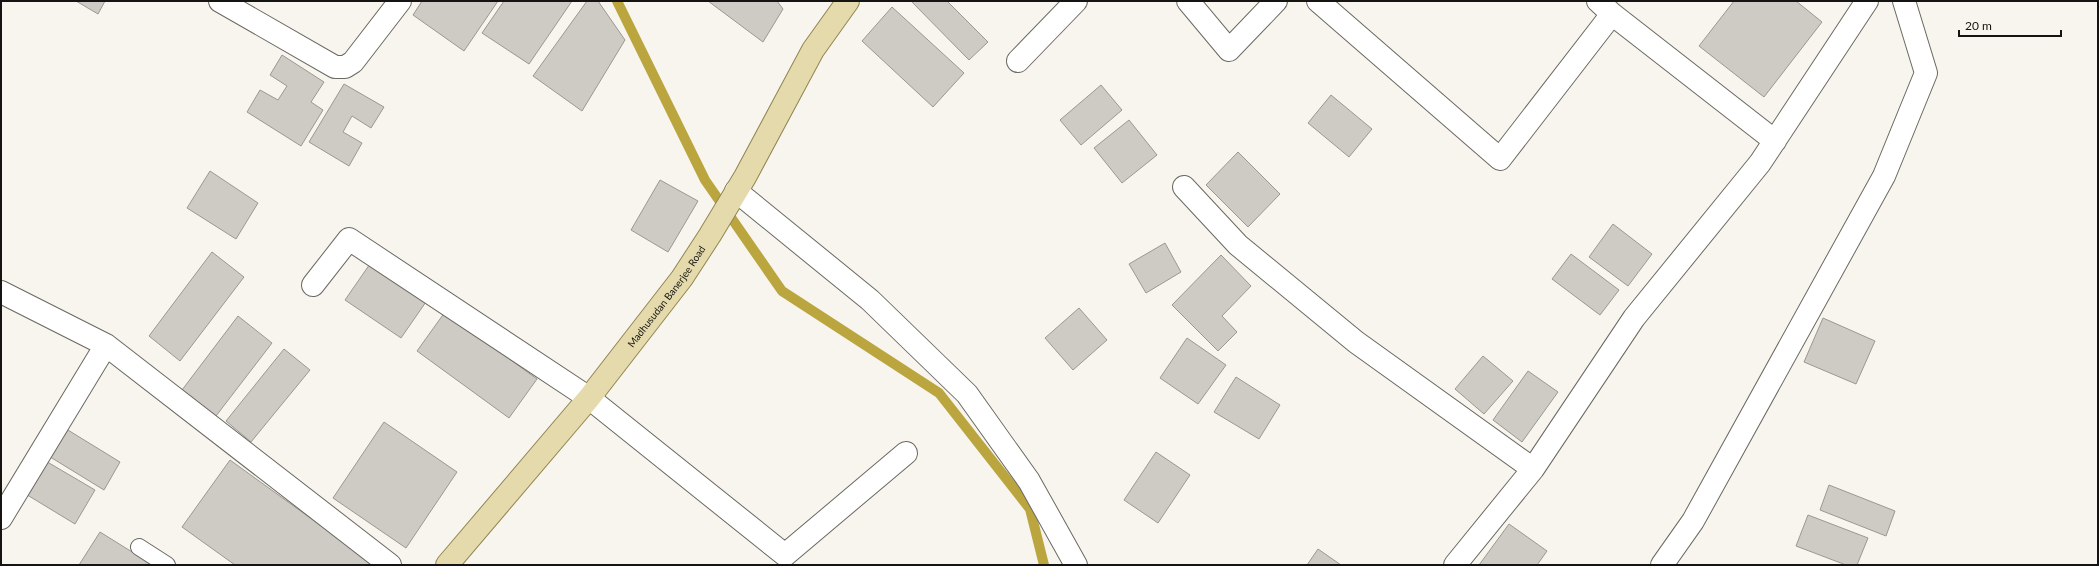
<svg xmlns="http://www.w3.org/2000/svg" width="2099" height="566" font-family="Lato,sans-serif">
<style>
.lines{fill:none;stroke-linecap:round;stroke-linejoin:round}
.stream{stroke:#bba53e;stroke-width:10}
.building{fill:#cdcbc4;stroke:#9a9891}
.lane-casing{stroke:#6b6962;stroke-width:18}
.street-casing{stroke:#6b6962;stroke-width:24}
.primary-casing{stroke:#918552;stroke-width:24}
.lane{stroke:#fff;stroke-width:16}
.street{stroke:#fff;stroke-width:22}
.primary{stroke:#e5daac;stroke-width:22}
.labels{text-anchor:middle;stroke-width:4;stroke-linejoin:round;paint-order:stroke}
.street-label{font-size:10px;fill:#151412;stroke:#f7f5ed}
</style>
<rect width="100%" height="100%" fill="#f7f5ed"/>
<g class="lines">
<path class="stream" d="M617 1 705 180 782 291 939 393 1030 509 1044 565"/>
</g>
<path class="building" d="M76 1H105L98 14Z
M422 1H498L464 51 413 15Z
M504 1H572L529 64 482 33Z
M587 1H598L625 40 582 111 533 76Z
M708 1H777L783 9 763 42Z
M911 1H947L988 42 969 60Z
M1734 1H1796L1822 22 1764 97 1699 46Z
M892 7 964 73 933 107 862 41Z
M282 55 324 82 311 102 323 110 301 146 247 112 260 90 278 100 287 86 270 75Z
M344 84 384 107 371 128 352 116 343 132 362 143 349 166 309 142Z
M1101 85 1122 110 1081 145 1060 120Z
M1331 95 1372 129 1349 157 1308 123Z
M1129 120 1157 155 1122 183 1094 148Z
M1238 152 1280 194 1248 227 1206 185Z
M210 171 258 203 236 239 187 208Z
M660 180 698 201 668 252 631 230Z
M1613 224 1652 254 1628 286 1589 257Z
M1165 243 1181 272 1146 293 1129 264Z
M212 252 244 277 180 361 149 336Z
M1571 254 1619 290 1600 315 1552 279Z
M1221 255 1251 286 1222 316 1237 332 1218 351 1172 305Z
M372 261 428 299 401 338 345 300Z
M1079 308 1107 340 1073 370 1045 338Z
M445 312 537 379 509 418 417 351Z
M238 316 272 343 216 416 182 390Z
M1823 318 1875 341 1856 384 1804 362Z
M1187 338 1226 365 1198 404 1160 378Z
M284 349 310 370 251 442 226 421Z
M1483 356 1513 381 1484 414 1455 389Z
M1528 371 1558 392 1522 442 1493 420Z
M1236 377 1280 405 1259 439 1214 412Z
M384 422 457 472 406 548 333 498Z
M63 427 120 462 104 490 47 455Z
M1156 452 1190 475 1158 523 1124 500Z
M44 460 95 490 75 524 24 493Z
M230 460 374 564 373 565H235L182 527Z
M1829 485 1895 511 1886 536 1820 510Z
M1808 515 1868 538 1857 565H1846L1796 546Z
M1509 524 1547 551 1537 565H1479Z
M100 532 153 565H79Z
M1318 549 1341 565H1307Z"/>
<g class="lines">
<defs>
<path id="lane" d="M139 547 167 565"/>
<path id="street" d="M220 1 335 67H345L353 62 400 1
M1188 1 1229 50 1276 1
M1318 1 1500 159 1612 14
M1598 1 1612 14 1775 141
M1018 61 1076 1
M1184 187 1238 245 1356 342 1533 469
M736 191 870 300 967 394 1029 481 1076 565
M313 285 349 239 589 398 785 555 906 453
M1 292 106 345 390 565
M1 518 106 345
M1455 565 1533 469 1634 318 1760 163 1867 1
M1662 565 1693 521 1884 176 1926 73 1904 1"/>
<g id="primary">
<path id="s1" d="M447 565 589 398 682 278 710 235 745 177 813 50 848 1"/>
</g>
</defs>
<use href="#lane" class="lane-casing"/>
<use href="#street" class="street-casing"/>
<use href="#primary" class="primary-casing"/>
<use href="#lane" class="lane"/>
<use href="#street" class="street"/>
<use href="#primary" class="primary"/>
</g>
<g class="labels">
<g class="street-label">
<text dy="4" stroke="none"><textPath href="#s1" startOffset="347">Madhusudan Banerjee Road</textPath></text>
</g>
</g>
<rect width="2099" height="566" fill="none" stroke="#151412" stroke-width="4"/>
<path d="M1959 30v6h102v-6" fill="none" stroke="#151412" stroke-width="2"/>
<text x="1965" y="30" font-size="12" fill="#151412" stroke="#f7f5ed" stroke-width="3" paint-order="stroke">20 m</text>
</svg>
